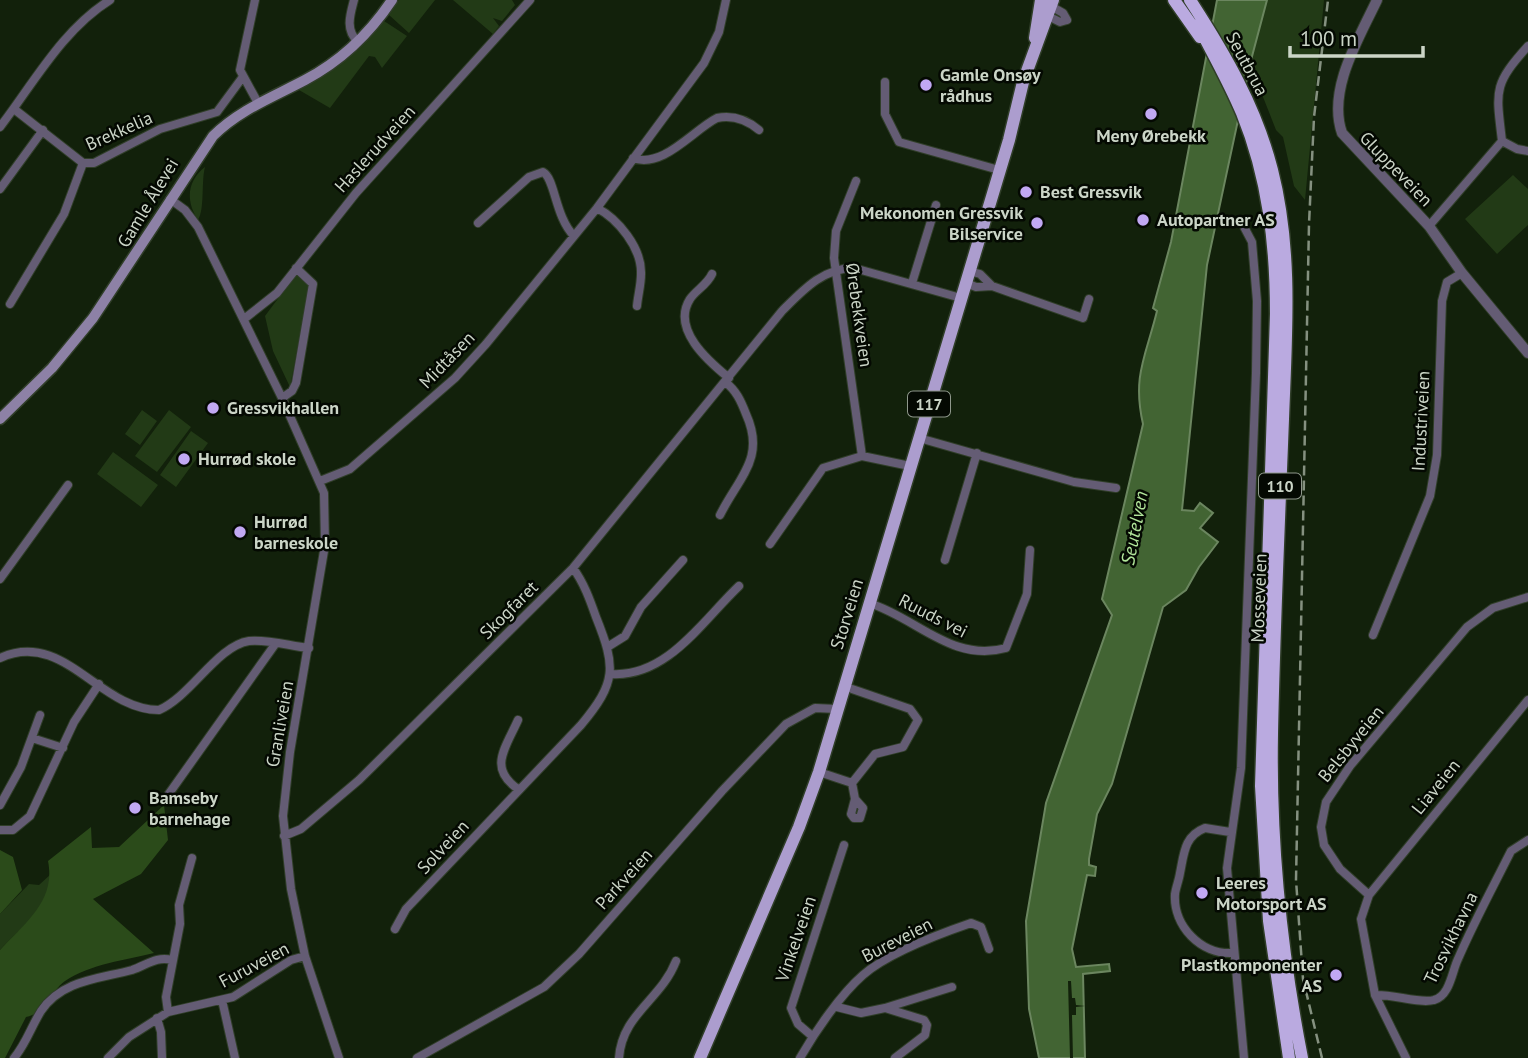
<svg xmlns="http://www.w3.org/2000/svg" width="1528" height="1058" font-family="'PT Sans',sans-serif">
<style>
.green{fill:#223a16}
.forest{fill:#2b4b1a}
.water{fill:#426433;stroke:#6b865f;stroke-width:2}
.pier{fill:#12210b}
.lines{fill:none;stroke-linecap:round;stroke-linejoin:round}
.minor-casing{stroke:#303e29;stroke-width:10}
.tertiary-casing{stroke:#303e29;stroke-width:12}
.secondary-casing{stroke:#303e29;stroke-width:13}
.primary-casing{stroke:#303e29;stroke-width:15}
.trunk-casing{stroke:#303e29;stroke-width:15}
.minor{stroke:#645c74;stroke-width:8}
.tertiary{stroke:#645c74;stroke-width:10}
.secondary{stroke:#8d81a6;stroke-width:10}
.primary{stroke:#ac9dce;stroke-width:12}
.trunk{stroke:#baaae0;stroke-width:12}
.rail{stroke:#859180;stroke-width:2.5;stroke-dasharray:10 5;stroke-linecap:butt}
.poi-dot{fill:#c1a8f3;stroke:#040902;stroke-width:2.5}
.labels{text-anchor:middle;stroke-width:5;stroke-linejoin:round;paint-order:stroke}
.shield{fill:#040902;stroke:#8f988c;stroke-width:2}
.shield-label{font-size:16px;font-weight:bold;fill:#cbd5c7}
.street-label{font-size:18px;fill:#cbd5c7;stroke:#040902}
.poi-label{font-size:18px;font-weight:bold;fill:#cbd5c7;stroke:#040902;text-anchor:start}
.water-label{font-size:19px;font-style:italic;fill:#b1e59a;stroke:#040902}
</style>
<rect width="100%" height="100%" fill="#12210b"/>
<path class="green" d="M399 0H435L409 33 389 15Z
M453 0H512L515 5 502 21 493 18 499 26 493 34Z
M1267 0H1324L1305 200 1294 186 1283 137 1276 130 1250 64Z
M384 21 407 36 382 68 375 57 369 56 330 108 299 90 358 50Z
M205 167C201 182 205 209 198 220 184 199 189 179 205 167Z
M1513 175 1528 189V225L1497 254 1465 219Z
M297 273 309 286 290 387 273 351 265 316Z
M142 410 157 421 140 445 125 434Z
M169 410 191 427 157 472 135 456Z
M191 431 208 443 176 487 160 475Z
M113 452 158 485 141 507 97 474Z
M51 874C54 904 18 930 0 950V914L29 884 39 885Z"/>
<path class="forest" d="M164 805 168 840 141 874 93 899 154 953C126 960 90 964 65 981 51 991 44 1014 26 1017L5 1058H0V950C25 923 56 901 48 861L91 827 92 848 119 847Z
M0 850 13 857 22 890 0 914Z"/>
<path class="water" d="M1217 0H1267L1250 64 1207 265 1182 510 1194 511 1200 503 1213 513 1200 528 1218 542 1199 567 1186 590 1163 607 1112 784 1097 814 1089 859V865L1096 867 1095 876 1087 875 1072 949 1076 967 1109 964 1110 971 1083 974 1085 1058H1039L1029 1009 1026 921 1046 803 1112 615 1102 599 1143 424C1132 376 1146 356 1157 311L1153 308 1171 242Z"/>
<path class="pier" d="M1068 981H1071L1072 998H1075L1076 1005 1085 1006 1076 1007V1015H1072L1073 1058H1070Z"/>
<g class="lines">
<defs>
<path id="minor" d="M255 0 240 70 258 103
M354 0C350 15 345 30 358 42
M1049 5 1063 13 1067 20
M1044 14 1060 22 1067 20
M885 82V114L899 142 999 170
M14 109 83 163H94L160 129 217 112 242 78
M0 127C33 84 63 29 110 0
M1502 141 1517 149 1528 151
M633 158C663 169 693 130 717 118 732 115 747 120 759 130
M856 181 836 231 834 258 862 456
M0 189 43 130
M170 199 185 210 198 227 282 398 324 493 325 545 290 752 283 816 291 889 305 956 339 1058
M597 208C618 219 642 248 641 274 641 285 638 295 637 306
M478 223 529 177 543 172C555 178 555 217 574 236
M1243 225 1252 242 1257 301 1256 373 1241 768 1227 868 1244 1058
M1429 226 1502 141C1496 90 1493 85 1528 46
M969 271 980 274 992 286
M712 274C707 285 696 290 690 299 671 329 708 361 729 378
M912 283 936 205
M966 283 976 287 992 286 1083 318 1089 299
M10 304 64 214 83 163
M244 319 277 293 356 193 530 0
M282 398 292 391 296 383 313 284 296 268
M919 438 1074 482 1116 488
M320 481 350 469 455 378 486 344 597 208 704 63 719 32 726 0
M720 515C739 477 766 458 746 414 741 401 736 390 725 382
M770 544 823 468 862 456 910 466
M945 560 977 453
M0 579 68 485
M869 603C917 618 952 663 1006 648L1027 594 1030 550
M1373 635 1430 496 1437 455 1442 301 1447 282 1462 273
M609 646 625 636 641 607 683 560
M0 658C64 629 99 710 159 710 191 696 217 646 249 641 268 639 290 646 309 648
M611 674C667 678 703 620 739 586
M852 689 910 709 918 720 903 747 875 754 852 783
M518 720C505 749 488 768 518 789
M32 738 63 748
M819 772 852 783 855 799 851 814 854 818H860L863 808 855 799
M168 795 276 643
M0 805 21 767 40 715
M0 830H13L30 816 74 722 99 684
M1230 832 1205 828C1184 836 1184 854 1180 873 1179 880 1176 887 1175 894 1173 926 1201 955 1233 953
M284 836 301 829 359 780 573 568 782 311C803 290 823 268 854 268L961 298
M1369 895 1340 869 1324 845 1321 827 1326 802 1350 766 1467 627 1493 608 1528 597
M395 929 406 909 581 725C617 682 616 667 596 617 590 600 584 583 573 568
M1375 995C1393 994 1420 1004 1434 1000 1450 996 1452 971 1458 959 1474 922 1493 887 1511 851L1528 840
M222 1000 235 1058
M837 1007 861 1013 885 1008 924 1020 927 1025 925 1035 895 1058
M885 1008 952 987
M168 1012 166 997 180 924 179 905 192 858
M157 1018 161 1032 162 1058
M812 1036 798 1024 791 1008 844 845
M14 1058C26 1044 31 1027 41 1011 62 980 99 979 132 970 147 965 156 956 172 960
M108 1058 129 1037 168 1012 233 997 291 960 305 956
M417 1058 544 987 579 954 722 791 786 724 815 708 837 709
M619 1058C622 1014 661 1000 676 961
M800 1058C815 1032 840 995 863 975 888 953 939 934 971 923L981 927 989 949
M1406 1058 1375 995 1361 919 1369 895 1528 700"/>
<path id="tertiary" d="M1377 0C1359 38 1327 90 1342 133L1429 226 1462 273 1528 353"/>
<path id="secondary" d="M0 419 52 368 93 318 213 136C239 110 273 97 305 80 341 61 370 33 392 0"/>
<path id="primary" d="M1035 38 1041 0
M700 1058 799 827 819 772 1009 140 1023 82 1053 0"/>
<path id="trunk" d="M1174 0 1200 37
M1190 0C1225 54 1256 107 1272 170 1293 252 1286 336 1283 419 1279 524 1274 629 1272 734 1270 843 1281 951 1302 1058
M1198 25C1213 54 1229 82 1242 113 1268 177 1276 244 1276 314L1261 786 1269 921 1289 1058"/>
</defs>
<use href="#minor" class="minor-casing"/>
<use href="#tertiary" class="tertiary-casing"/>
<use href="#secondary" class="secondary-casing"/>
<use href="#primary" class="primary-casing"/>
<use href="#trunk" class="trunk-casing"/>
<use href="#minor" class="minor"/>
<use href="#tertiary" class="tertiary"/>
<use href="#secondary" class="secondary"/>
<use href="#primary" class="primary"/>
<use href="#trunk" class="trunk"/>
<path class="rail" d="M1322 1058 1303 979 1296 880 1309 224 1314 117 1328 0"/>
</g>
<g class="poi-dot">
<circle cx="926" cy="85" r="7"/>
<circle cx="1151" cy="114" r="7"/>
<circle cx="1026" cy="192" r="7"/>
<circle cx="1143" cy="220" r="7"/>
<circle cx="1037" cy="223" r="7"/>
<circle cx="213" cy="408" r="7"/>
<circle cx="184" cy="459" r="7"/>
<circle cx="240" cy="532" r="7"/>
<circle cx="135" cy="808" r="7"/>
<circle cx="1202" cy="893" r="7"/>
<circle cx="1336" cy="975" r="7"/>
</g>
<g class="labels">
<g class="shield">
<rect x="908" y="391.5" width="42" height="25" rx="5"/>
<rect x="1259" y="473.5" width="42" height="25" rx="5"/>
</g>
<g class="shield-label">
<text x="929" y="410">117</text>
<text x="1280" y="492">110</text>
</g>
<g class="street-label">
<text transform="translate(1247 64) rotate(62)" y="6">Seutbrua</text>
<text transform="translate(119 131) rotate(-24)" y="6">Brekkelia</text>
<text transform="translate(375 149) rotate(-48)" y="6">Haslerudveien</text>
<text transform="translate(1396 169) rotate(46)" y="6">Gluppeveien</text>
<text transform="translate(148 203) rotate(-59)" y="6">Gamle Ålevei</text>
<text transform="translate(859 315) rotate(82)" y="6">Ørebekkveien</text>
<text transform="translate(447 360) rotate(-46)" y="6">Midtåsen</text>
<text transform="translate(1421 421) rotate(-87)" y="6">Industriveien</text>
<text transform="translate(1259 598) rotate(-88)" y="6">Mosseveien</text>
<text transform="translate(509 610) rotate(-45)" y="6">Skogfaret</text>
<text transform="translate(847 614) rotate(-73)" y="6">Storveien</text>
<text transform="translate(933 616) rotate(27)" y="6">Ruuds vei</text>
<text transform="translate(280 724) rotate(-80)" y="6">Granliveien</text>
<text transform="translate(1351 744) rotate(-51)" y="6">Belsbyveien</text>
<text transform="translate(1436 787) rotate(-51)" y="6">Liaveien</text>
<text transform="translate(443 847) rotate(-47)" y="6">Solveien</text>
<text transform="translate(624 879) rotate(-48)" y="6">Parkveien</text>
<text transform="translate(1451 938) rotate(-64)" y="6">Trosvikhavna</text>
<text transform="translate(796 939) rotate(-71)" y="6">Vinkelveien</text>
<text transform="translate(897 940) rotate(-27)" y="6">Bureveien</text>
<text transform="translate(254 965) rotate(-28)" y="6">Furuveien</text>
</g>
<g class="poi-label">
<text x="940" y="81">Gamle Onsøy<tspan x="940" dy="21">rådhus</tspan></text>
<text x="1151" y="142" text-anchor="middle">Meny Ørebekk</text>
<text x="1040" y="198">Best Gressvik</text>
<text x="1023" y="219" text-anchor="end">Mekonomen Gressvik<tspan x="1023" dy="21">Bilservice</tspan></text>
<text x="1157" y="226">Autopartner AS</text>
<text x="227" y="414">Gressvikhallen</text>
<text x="198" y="465">Hurrød skole</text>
<text x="254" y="528">Hurrød<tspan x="254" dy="21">barneskole</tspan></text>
<text x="149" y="804">Bamseby<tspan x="149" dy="21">barnehage</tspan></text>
<text x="1216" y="889">Leeres<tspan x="1216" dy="21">Motorsport AS</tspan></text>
<text x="1322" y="971" text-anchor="end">Plastkomponenter<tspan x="1322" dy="21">AS</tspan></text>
</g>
<g class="water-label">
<text transform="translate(1134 528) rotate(-79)" y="7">Seutelven</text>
</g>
</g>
<path d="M1290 46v10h133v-10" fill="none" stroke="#cbd5c7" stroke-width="3.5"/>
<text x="1300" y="46" font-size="21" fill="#cbd5c7" stroke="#040902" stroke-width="5" paint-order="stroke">100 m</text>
</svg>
